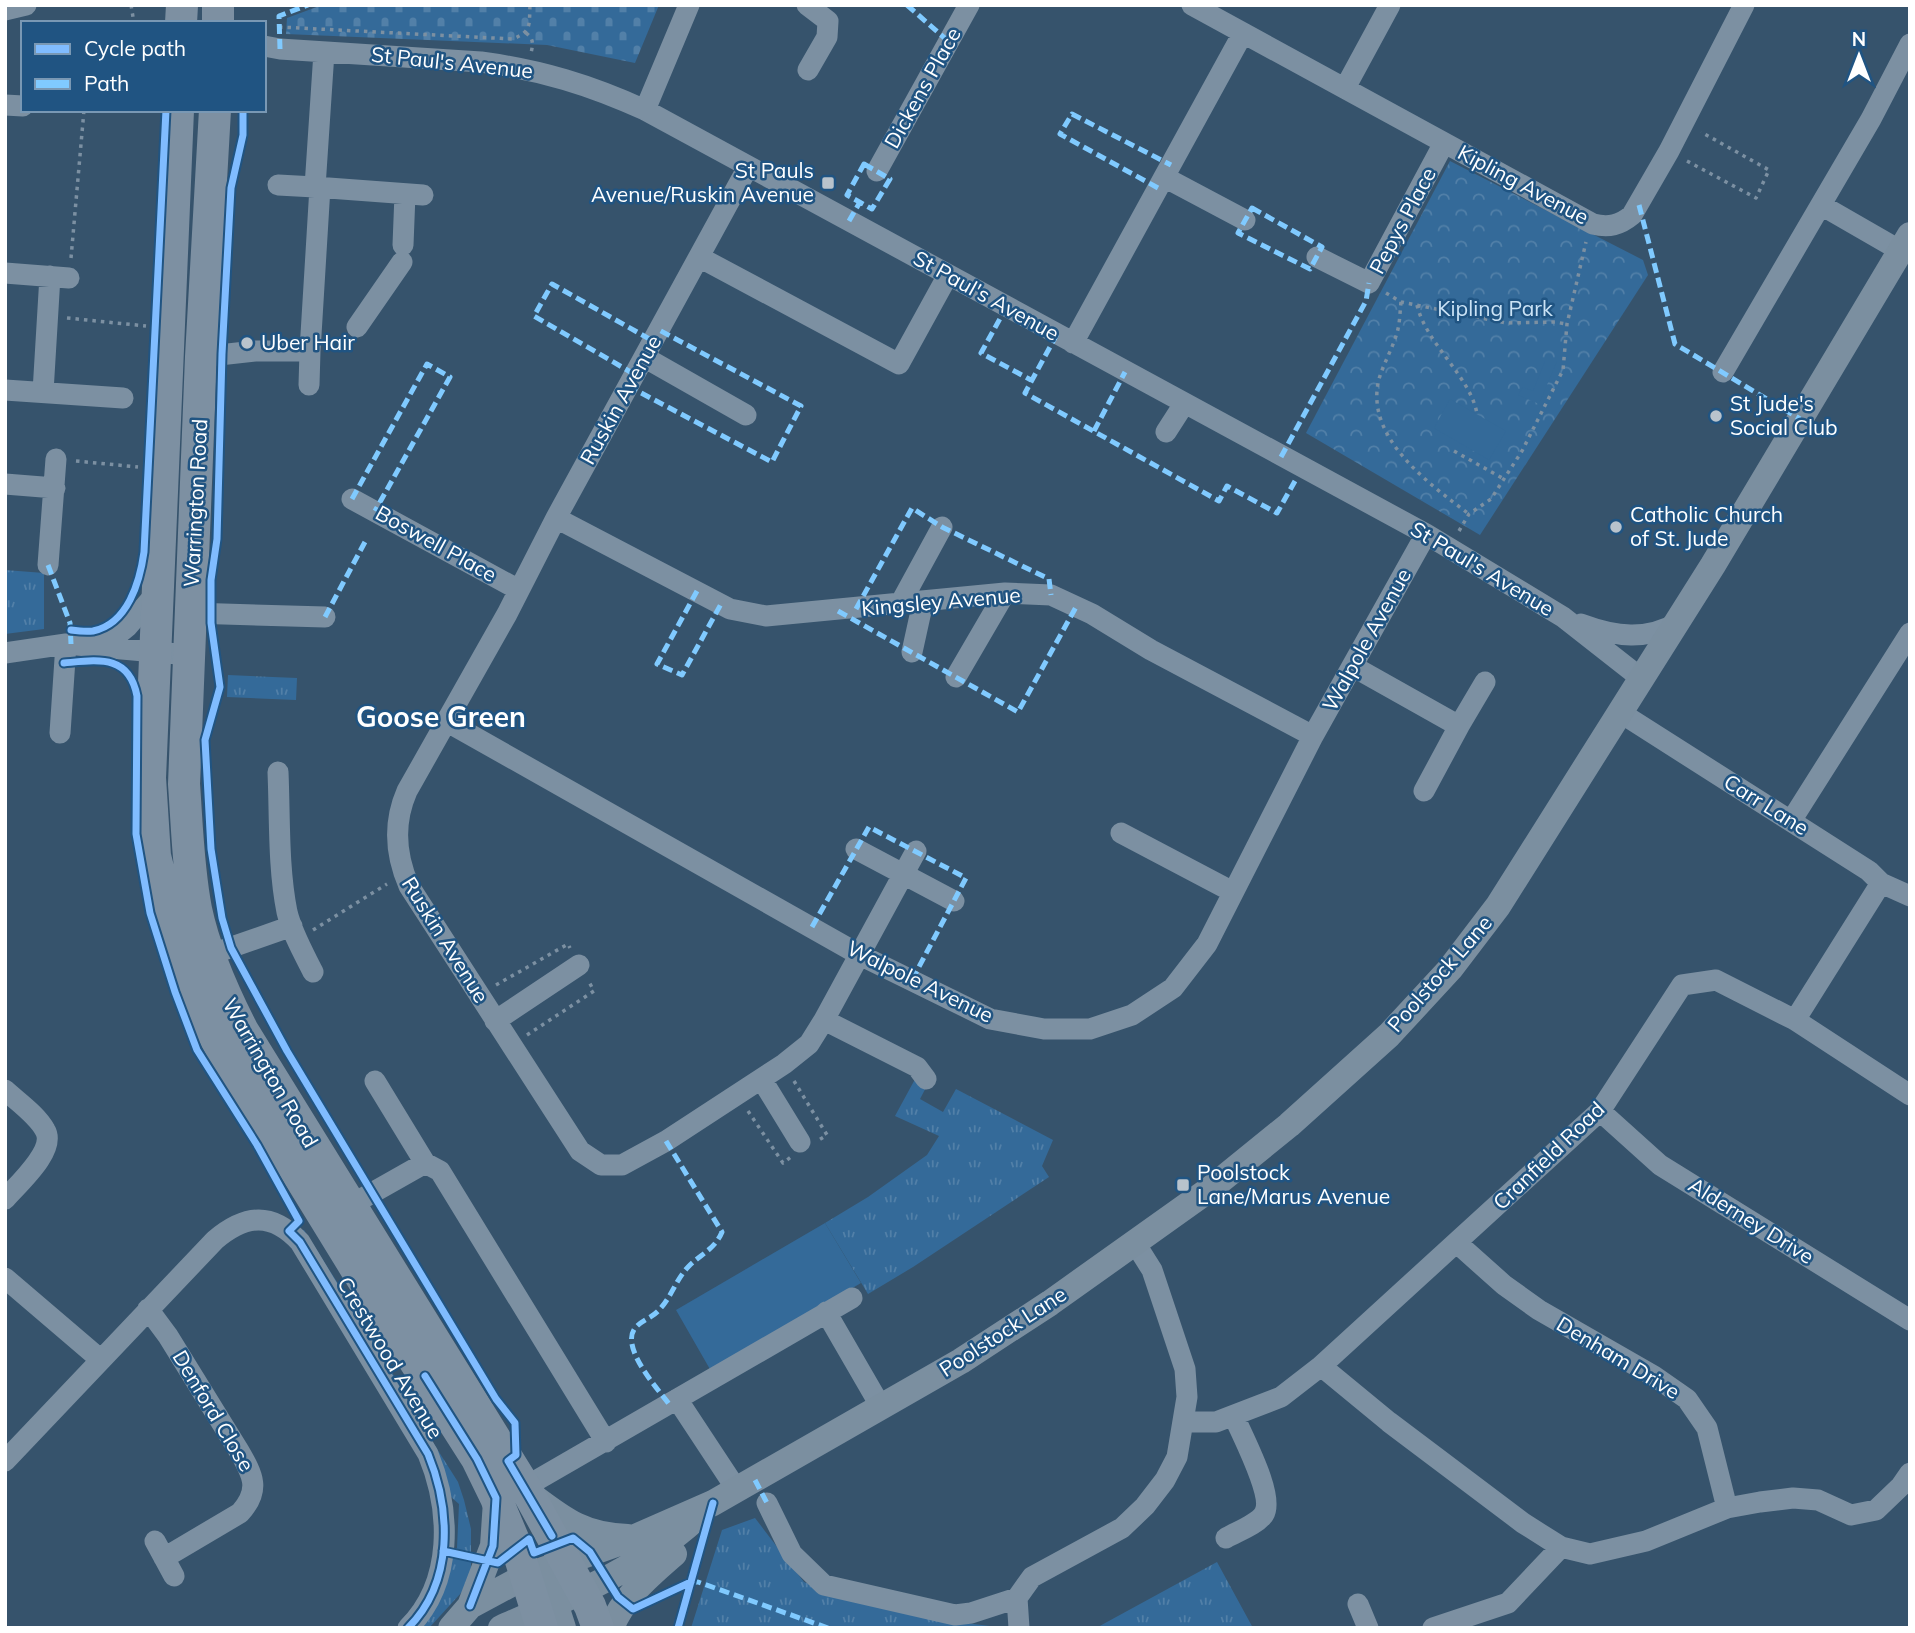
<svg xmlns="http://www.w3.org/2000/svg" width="1915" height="1633" font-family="Mulish,sans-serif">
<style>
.grass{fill:url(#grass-tufts)}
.forest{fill:url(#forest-crowns)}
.cemetery{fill:url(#cemetery-stones)}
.garden{fill:#346a99}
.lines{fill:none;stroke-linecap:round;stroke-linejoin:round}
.path{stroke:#7c90a2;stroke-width:3.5;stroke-dasharray:3.5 5;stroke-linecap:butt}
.minor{stroke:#7c90a2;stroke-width:21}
.major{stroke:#7b8fa0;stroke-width:26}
.highway{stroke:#7d90a2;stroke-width:32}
.quiet{stroke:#80caff;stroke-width:5;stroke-dasharray:10 5;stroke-linecap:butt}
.cycleway-casing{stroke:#205482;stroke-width:11}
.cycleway{stroke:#80bcff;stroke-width:7}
.poi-dot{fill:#b9c3cc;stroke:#205482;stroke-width:2.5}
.labels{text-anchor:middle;stroke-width:5;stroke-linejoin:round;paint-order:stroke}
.street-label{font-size:21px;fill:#fff;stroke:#205482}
.poi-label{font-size:21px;fill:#fff;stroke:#205482;text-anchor:start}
.park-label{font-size:21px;fill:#cbe3f6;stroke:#205482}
.district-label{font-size:28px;font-weight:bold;fill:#fff;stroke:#205482}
</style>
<defs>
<pattern id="grass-tufts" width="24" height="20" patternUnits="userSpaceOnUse" patternTransform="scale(1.75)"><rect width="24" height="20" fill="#346a99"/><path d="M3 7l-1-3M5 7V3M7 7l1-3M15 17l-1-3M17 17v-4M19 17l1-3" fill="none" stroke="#5280a8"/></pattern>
<pattern id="forest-crowns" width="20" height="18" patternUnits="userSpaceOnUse" patternTransform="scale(1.75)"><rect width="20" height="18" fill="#346a99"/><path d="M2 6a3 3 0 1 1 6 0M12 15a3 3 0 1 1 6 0" fill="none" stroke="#5280a8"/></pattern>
<pattern id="cemetery-stones" width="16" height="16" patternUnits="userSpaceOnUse" patternTransform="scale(1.75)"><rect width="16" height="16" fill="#346a99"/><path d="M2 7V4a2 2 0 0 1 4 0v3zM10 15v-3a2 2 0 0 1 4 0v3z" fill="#5280a8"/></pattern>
</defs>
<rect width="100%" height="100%" fill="#36536c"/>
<path class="grass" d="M5 570 44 573V629L5 634Z
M228 675 297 678 296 700 227 697Z
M920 1070 932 1076 920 1099 943 1112 956 1089 1053 1140 1042 1166 1049 1177 913 1267 868 1294 825 1223 868 1197 927 1155 939 1136 895 1116Z
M304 1230 375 1342 418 1419 458 1482 464 1500 471 1529V1577L461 1593 429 1628H417L449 1553 457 1548 459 1504 451 1497 301 1232Z
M755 1518 804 1582 855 1602 949 1621 1006 1628H691L722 1530Z
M1217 1562 1253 1628H1096Z"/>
<path class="forest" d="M1450 161 1643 260 1648 275 1480 535 1306 433Z"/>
<path class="cemetery" d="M322 5H659L635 63 547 45 286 34 287 18Z"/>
<path class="garden" d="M1545 361H1557L1539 404 1518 395 1523 387 1533 391Z
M1450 399 1506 431 1489 460 1434 428Z
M825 1223 861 1283 711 1371 676 1310Z"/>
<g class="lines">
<path class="path" d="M131 5 134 23
M279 27 513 39C532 31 529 25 530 5
M526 33C534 39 533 44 531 53
M1687 161 1756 198 1769 170 1701 132
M71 258 84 110
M1386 293 1401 302 1506 323 1555 322 1566 324
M1401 302C1400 311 1400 320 1398 329 1394 346 1384 362 1379 379 1364 437 1429 484 1469 514
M1417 305C1426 344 1471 377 1477 414
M67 318 146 326
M1454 451 1504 479
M76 461 138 467
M1459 531 1469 514 1491 499 1522 451 1563 370 1567 324 1586 242
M313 930 387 884
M496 985 568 944 570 948
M527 1035 594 991 589 982
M794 1081 827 1135 819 1140
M748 1111 783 1163 791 1157"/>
<path class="minor" d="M807 5 828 21 827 37 808 70
M1192 5 1593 224C1609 228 1620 225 1632 215L1669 151 1744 5
M5 10 26 5
M264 46 280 49 481 62C541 70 590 85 645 110L1426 534 1563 617 1642 679
M324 52 315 187 423 195
M1345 88 1390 5
M5 105 23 106
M645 110 689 5
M748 167 556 518 507 614 407 791C393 823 395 854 409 886L580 1151 601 1165H622L666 1141 784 1064 809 1044 824 1020 916 851
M877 171 969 5
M1164 177 1245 220
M278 185 315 187
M1821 205 1901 251
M403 245 405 194
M699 257 899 364 948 275
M1317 257 1369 283 1444 143
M5 273 69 278
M357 327 402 262
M1073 343 1243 33
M201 357 255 351H310L320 187
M644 357 746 415
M1723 372 1871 119 1910 44
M309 385 310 351
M5 390 123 398
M43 392 50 276
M1166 432 1184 404
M5 484 55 488
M352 499 519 590
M556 518 730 609 766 616 1005 593 1051 595 1092 614 1151 650 1313 736
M48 565 56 459
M900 604 942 527
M191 613 325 617
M1581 624C1616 637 1646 641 1679 622
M94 641 117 635 128 626 158 591
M912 652 923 602
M5 653 66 644 189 655
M1354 667 1459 726
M956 677 1005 593
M1621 713 1869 871 1881 883 1910 896
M446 721 860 955 990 1019 1044 1029H1090L1132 1015 1173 988 1207 944 1313 736 1426 534
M60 733 66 644
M278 772C280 818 278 867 287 912 292 933 303 952 313 972
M1424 791 1459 726 1485 682
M1791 821 1910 633
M1121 833 1233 892
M856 849 954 901
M209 955 292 926
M824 1020 917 1067 926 1079
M1795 1020 1881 883
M495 1021 579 965
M762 1080 800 1142
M375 1081 425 1163 440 1171 606 1442
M5 1090C18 1102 37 1115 45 1130 57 1150 18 1184 5 1199
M1600 1111 1660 1165 1910 1320
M349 1206 425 1163
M1457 1243 1504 1285 1539 1310 1654 1376 1687 1399 1707 1428 1727 1508
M5 1278 101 1360
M148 1309 168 1336 239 1451C253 1475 261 1490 240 1513L164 1558
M826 1312 881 1407
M1321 1366 1389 1422 1523 1523 1561 1547 1590 1554 1646 1541 1727 1508 1760 1502 1793 1498 1818 1500 1851 1515 1876 1510 1901 1486 1910 1473
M677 1399 737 1490
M1185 1422H1216L1281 1397 1321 1366 1600 1111 1682 985 1716 980 1795 1020 1910 1095
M5 1461 215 1240C246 1214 272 1212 300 1242L428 1454C451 1510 454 1582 408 1628
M525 1487 852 1298
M767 1503 792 1554 824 1585 955 1615 971 1613 1017 1598 1032 1577 1122 1528 1145 1506 1165 1480 1177 1457 1187 1397 1185 1369 1152 1270 1135 1243
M1226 1538C1236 1532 1257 1525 1264 1514 1275 1496 1242 1436 1234 1416
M155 1541 174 1576
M1017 1598 1019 1628
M1358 1604 1368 1628
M1433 1628 1508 1603 1561 1547"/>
<path class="major" d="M531 1495C564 1520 584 1536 628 1537
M554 1585 555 1603 563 1628
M470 1606 493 1546 496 1501
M451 1628 470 1606 526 1576 633 1538 713 1503 961 1361 1050 1303 1210 1189 1289 1125 1389 1035 1450 969 1498 906 1713 565 1910 235
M501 1628C568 1598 638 1570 694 1520
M611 1628C623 1597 650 1575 674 1554"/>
<path class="highway" d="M218 5V23
M181 23 182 5
M178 110 150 778 155 856 183 968 201 1010 222 1051 356 1269 477 1459 496 1498 517 1548 542 1628
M215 110 201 357 184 784C187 825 188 868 196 909 205 952 223 992 243 1031L525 1487 590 1606 598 1628"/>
<path class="quiet" d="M907 5 949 42
M280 49 279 16 308 5
M864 164 890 179 872 209 847 195Z
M1158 188 1060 134 1072 114 1171 165
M1639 205 1675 344 1800 419
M1252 208 1322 247 1310 269 1238 233Z
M849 221 860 202
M1007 306 981 353 1031 380
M1057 334 1025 393 1219 501 1227 486 1277 513 1295 481
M634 374 534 316 552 284 653 341
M628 386 772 462 801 406 659 330
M1094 431 1125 372
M1281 457 1366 301 1369 283
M352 499 427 364 450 377 375 511
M48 565 70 623 71 644
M697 591 657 664 682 675 721 604
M856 609 912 508 942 527 1049 579 1051 595
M838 611 1018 712 1076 607
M325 617 366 540
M812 927 869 827 966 878 912 980
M666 1141 722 1232C715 1249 701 1254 689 1266 676 1279 671 1298 659 1310 653 1317 643 1320 637 1326 617 1344 657 1388 669 1404
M755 1480 767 1503
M691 1582H698L828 1628"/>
<defs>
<path id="cycleway" d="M243 110V135L231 188 222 354 217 539 211 580V623L220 687 205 740 211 849 222 918 231 948 287 1051 496 1399 515 1423 516 1455 508 1461 552 1536
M71 630C78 631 86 632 93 631 128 624 140 581 144 552L166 110
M64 663C98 660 129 654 137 696L136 834 150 913 175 992 197 1050 257 1145 299 1221 289 1231 300 1242 428 1454C451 1510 454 1582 408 1628
M425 1376 477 1459 496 1498 493 1546 470 1606
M443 1551 498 1563 529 1539 534 1553 573 1538 590 1552 618 1597 633 1609 691 1582
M678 1628 713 1503"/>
</defs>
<use href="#cycleway" class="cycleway-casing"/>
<use href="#cycleway" class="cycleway"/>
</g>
<g class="poi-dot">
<rect x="821" y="176" width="14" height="14" rx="3.5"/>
<circle cx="247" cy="343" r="7"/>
<circle cx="1716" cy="416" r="7"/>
<circle cx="1616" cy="527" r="7"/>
<rect x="1176" y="1178" width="14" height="14" rx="3.5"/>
</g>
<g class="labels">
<g class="street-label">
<text transform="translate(452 63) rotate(6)" y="7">St Paul's Avenue</text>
<text transform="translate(923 88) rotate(-61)" y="7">Dickens Place</text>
<text transform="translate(1523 185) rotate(28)" y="7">Kipling Avenue</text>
<text transform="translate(1403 221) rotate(-62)" y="7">Pepys Place</text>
<text transform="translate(986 296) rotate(29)" y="7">St Paul's Avenue</text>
<text transform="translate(621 400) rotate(-61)" y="7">Ruskin Avenue</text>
<text transform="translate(196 503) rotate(-87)" y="7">Warrington Road</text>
<text transform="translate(436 544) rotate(29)" y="7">Boswell Place</text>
<text transform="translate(1482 569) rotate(31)" y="7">St Paul's Avenue</text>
<text transform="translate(941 602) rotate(-5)" y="7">Kingsley Avenue</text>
<text transform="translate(1367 640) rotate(-61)" y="7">Walpole Avenue</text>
<text transform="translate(1766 805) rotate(32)" y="7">Carr Lane</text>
<text transform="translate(445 940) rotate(58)" y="7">Ruskin Avenue</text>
<text transform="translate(1440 974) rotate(-49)" y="7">Poolstock Lane</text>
<text transform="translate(920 982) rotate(26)" y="7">Walpole Avenue</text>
<text transform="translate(270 1073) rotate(60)" y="7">Warrington Road</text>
<text transform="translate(1549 1156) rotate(-44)" y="7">Cranfield Road</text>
<text transform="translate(1751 1221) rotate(32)" y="7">Alderney Drive</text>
<text transform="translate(1003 1332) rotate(-33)" y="7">Poolstock Lane</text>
<text transform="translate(390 1358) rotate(59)" y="7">Crestwood Avenue</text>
<text transform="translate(1618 1358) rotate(31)" y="7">Denham Drive</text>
<text transform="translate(213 1411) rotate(59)" y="7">Denford Close</text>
</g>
<g class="poi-label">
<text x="814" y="178" text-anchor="end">St Pauls<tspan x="814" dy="24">Avenue/Ruskin Avenue</tspan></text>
<text x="261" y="350">Uber Hair</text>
<text x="1730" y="411">St Jude's<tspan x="1730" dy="24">Social Club</tspan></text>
<text x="1630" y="522">Catholic Church<tspan x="1630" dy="24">of St. Jude</tspan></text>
<text x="1197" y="1180">Poolstock<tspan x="1197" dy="24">Lane/Marus Avenue</tspan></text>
</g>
<g class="park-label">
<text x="1495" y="316">Kipling Park</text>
</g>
<g class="district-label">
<text x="441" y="727">Goose Green</text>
</g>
</g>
<rect width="1915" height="1633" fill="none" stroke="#ffffff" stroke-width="14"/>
<rect x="21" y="21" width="245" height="91" fill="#205482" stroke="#7998b4" stroke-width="2"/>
<rect x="35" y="44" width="35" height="10" fill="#80bcff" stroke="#7998b4" stroke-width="2"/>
<text x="84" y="56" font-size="21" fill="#ffffff">Cycle path</text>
<rect x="35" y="79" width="35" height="10" fill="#80caff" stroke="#7998b4" stroke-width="2"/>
<text x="84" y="91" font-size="21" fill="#ffffff">Path</text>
<g transform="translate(1859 56)" stroke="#205482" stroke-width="5" paint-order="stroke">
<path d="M0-5L12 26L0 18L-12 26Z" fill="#ffffff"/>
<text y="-10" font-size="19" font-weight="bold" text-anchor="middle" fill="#ffffff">N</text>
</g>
</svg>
